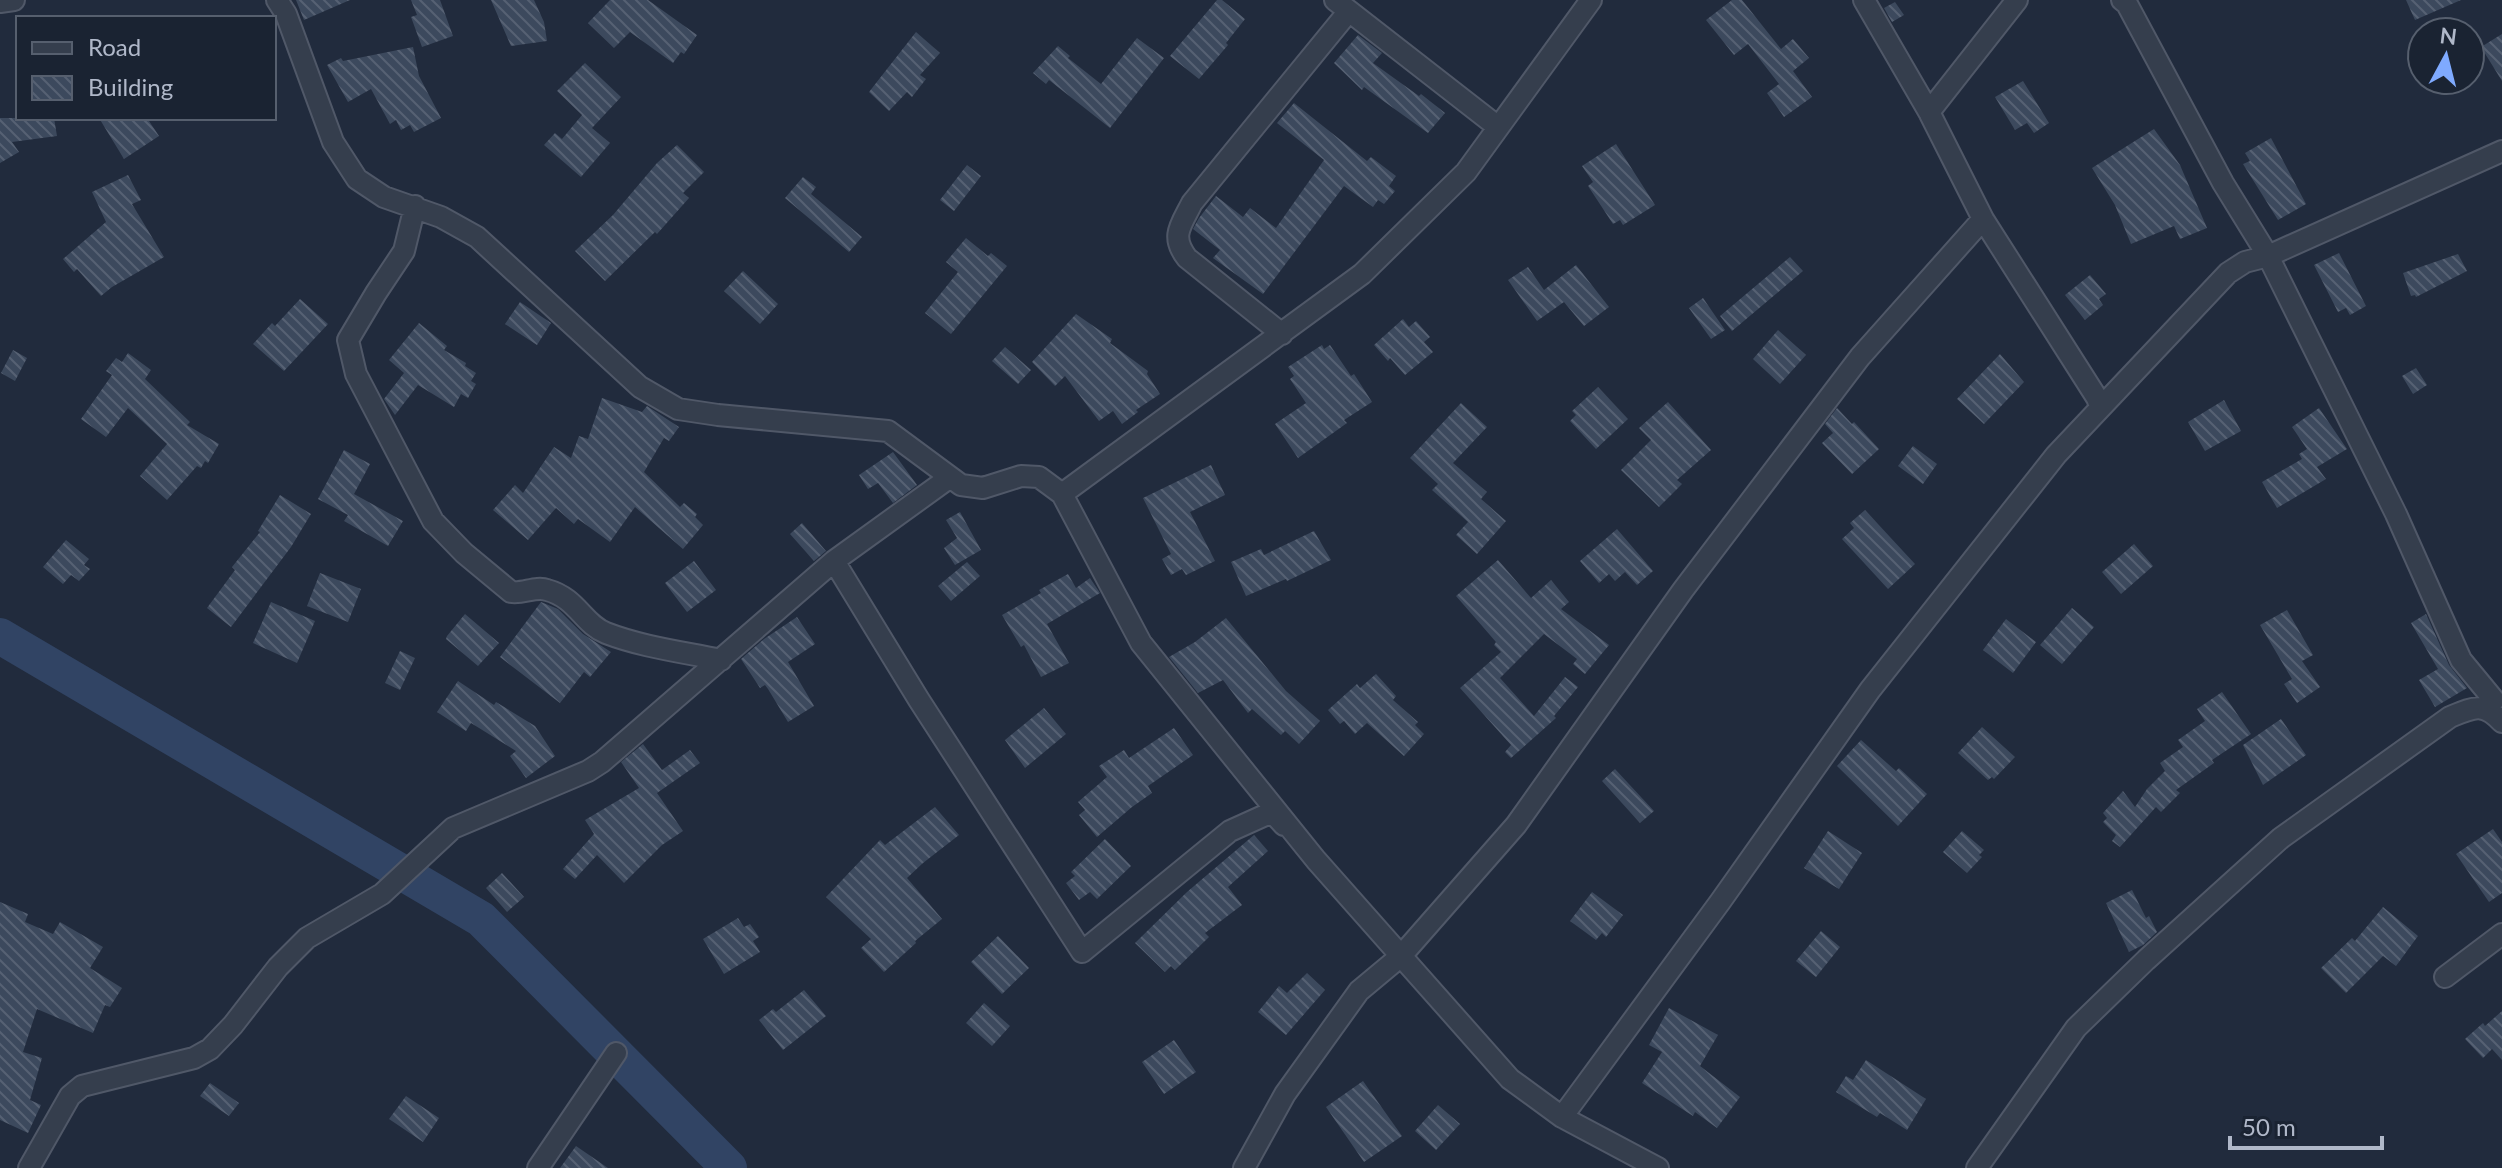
<svg xmlns="http://www.w3.org/2000/svg" width="2502" height="1168" font-family="Lato,sans-serif">
<style>
.lines{fill:none;stroke-linecap:round;stroke-linejoin:round}
.river{stroke:#314464;stroke-width:36}
.building{fill:url(#building-back-hatch)}
.street-casing{stroke:#505868;stroke-width:24}
.street{stroke:#353e4d;stroke-width:20}
</style>
<defs>
<pattern id="building-back-hatch" width="6" height="6" patternUnits="userSpaceOnUse" patternTransform="scale(2)"><rect width="6" height="6" fill="#3c495d"/><path d="M-1 5l2 2M0 0l6 6M5-1l2 2" fill="none" stroke="#566173"/></pattern>
</defs>
<rect width="100%" height="100%" fill="#212b3d"/>
<g class="lines">
<path class="river" d="M0 636 481 919 729 1168"/>
</g>
<path class="building" d="M296 0H350L304 20Z
M411 0H440L453 36 422 47 411 17 417 15Z
M491 0H534L544 22 547 41 511 46Z
M610 0H648L697 35 684 54 681 52 673 63 630 32 614 48 588 23Z
M1217 0H1222L1245 19 1226 43 1228 45 1199 79 1170 56Z
M1732 0H1742L1781 49 1793 39 1809 58 1793 71 1812 97 1784 117 1767 93 1779 84 1748 44 1734 55 1706 20Z
M2406 0H2461L2415 20Z
M1895 2 1904 15 1892 22 1884 8Z
M916 32 940 53 920 75 926 79 912 97 907 92 889 111 869 92Z
M2502 34V81L2481 47Z
M1358 35 1382 53 1373 63 1419 96 1421 94 1445 113 1428 133 1364 87 1362 90 1334 63Z
M1137 38 1164 58 1110 128 1049 80 1046 84 1033 73 1058 46 1070 56 1068 58 1101 84Z
M413 47 419 76 441 118 414 132 410 125 401 130 396 120 390 124 371 89 348 102 327 65 341 58 343 61Z
M585 63 621 97 592 128 610 143 581 177 544 145 555 133 562 139 582 115 557 91Z
M2023 81 2049 123 2034 133 2027 123 2015 130 1995 97Z
M1294 103 1367 161 1371 157 1396 176 1389 186 1395 191 1384 204 1378 200 1373 207 1344 186 1263 294 1213 258 1220 250 1193 229 1199 218 1216 196 1243 217 1250 208 1276 228 1324 160 1277 123Z
M0 118H54L57 136 12 142 19 152 0 163Z
M99 118H147L159 136 124 159Z
M2154 129 2180 165 2207 228 2180 239 2174 226 2131 244 2115 205 2092 168Z
M2271 138 2306 204 2278 220 2243 164 2250 161 2245 153Z
M1616 144 1655 205 1623 225 1620 220 1613 224 1588 186 1593 182 1582 166Z
M677 145 704 172 683 193 689 198 657 234 655 232 605 281 575 251 613 215 657 163Z
M967 165 981 176 954 211 940 200Z
M128 175 141 200 132 204 164 257 112 287 101 296 77 269 74 272 63 259 106 222 92 192Z
M803 177 816 187 811 194 862 237 849 252 785 198Z
M966 238 988 256 991 253 1007 266 951 334 925 313 958 272 946 262Z
M2339 253 2366 306 2350 315 2346 308 2338 312 2314 265Z
M2458 254 2467 271 2416 297 2415 295 2411 296 2403 273Z
M1790 257 1803 271 1732 331 1720 316Z
M1576 265 1609 307 1584 326 1564 302 1537 321 1508 280 1528 267 1544 290Z
M743 271 778 304 760 324 724 291Z
M2090 275 2106 294 2099 299 2103 305 2085 320 2065 295Z
M1703 298 1725 330 1711 339 1689 308Z
M300 299 328 324 284 371 253 344 272 323 275 326Z
M520 302 551 323 537 345 505 324Z
M1076 314 1112 339 1110 343 1148 371 1147 374 1160 394 1136 410 1138 412 1122 424 1113 411 1099 421 1065 376 1055 386 1032 362Z
M1403 319 1409 327 1416 321 1430 337 1424 342 1433 352 1405 375 1390 358 1388 361 1374 345Z
M419 323 447 346 444 350 466 363 465 366 476 373 471 381 476 384 468 398 461 394 454 407 418 385 395 415 384 399 404 373 389 360Z
M1778 330 1806 355 1780 384 1753 359Z
M1322 345 1324 349 1330 345 1351 376 1354 374 1372 402 1344 420 1347 423 1298 458 1275 424 1306 403 1290 379 1294 376 1288 367Z
M1005 347 1031 370 1018 384 992 361Z
M13 350 27 358 15 381 1 373Z
M128 353 151 370 145 379 190 422 187 425 219 444 208 463 205 461 201 468 197 466 167 500 140 476 167 444 128 408 106 437 81 419 112 375 106 371 116 358 122 362Z
M2000 354 2024 382 1984 424 1957 399Z
M2416 368 2427 385 2413 394 2402 376Z
M1598 387 1628 419 1596 449 1570 421 1576 415 1572 411Z
M602 398 642 412 647 406 679 427 669 441 664 438 644 472 680 507 684 503 697 514 695 517 703 525 683 549 635 507 610 542 578 519 574 524 556 508 528 540 493 510 515 485 523 493 554 447 571 458 579 436 588 439Z
M2224 400 2241 431 2205 451 2188 422Z
M1668 402 1711 450 1677 480 1682 484 1659 507 1621 470 1651 440 1639 428Z
M1461 403 1487 427 1453 463 1487 492 1481 499 1506 521 1477 554 1456 535 1468 522 1432 490 1438 484 1410 458Z
M1837 408 1852 424 1854 422 1879 449 1852 474 1822 443 1833 433 1825 424Z
M2319 408 2347 449 2317 467 2326 479 2277 508 2262 482 2302 459 2299 454 2307 449 2292 427Z
M1913 446 1937 464 1923 484 1898 466Z
M344 450 370 464 354 494 403 521 388 546 344 521 348 515 318 499Z
M893 452 917 485 893 503 878 483 868 489 859 475Z
M1211 465 1225 495 1190 512 1215 561 1186 575 1182 569 1171 575 1162 559 1171 554 1143 498Z
M280 495 311 514 291 547 231 627 207 608 235 570 232 567 260 532 258 531Z
M1865 510 1915 564 1888 589 1842 539 1854 528 1850 523Z
M960 512 981 550 955 565 944 548 957 538 946 520Z
M802 523 826 551 814 561 790 534Z
M1617 529 1653 571 1637 585 1625 572 1615 581 1609 574 1599 583 1580 561Z
M1314 531 1331 560 1287 581 1286 579 1246 596 1231 562 1261 549 1264 555Z
M66 540 89 559 84 565 90 569 79 581 71 575 63 584 43 567Z
M2134 544 2153 566 2121 594 2102 572Z
M1498 560 1531 598 1551 580 1569 602 1561 609 1609 645 1585 674 1573 664 1577 659 1544 634 1500 678 1534 716 1565 677 1578 687 1554 716 1556 718 1511 758 1505 752 1511 745 1460 688 1501 652 1494 645 1496 642 1456 596Z
M694 561 716 590 687 612 665 583Z
M967 562 980 576 951 601 938 586Z
M320 573 361 589 348 622 307 606Z
M1068 574 1076 588 1090 578 1100 593 1047 624 1069 663 1041 677 1024 645 1021 647 1002 615 1041 593 1039 590Z
M271 602 315 621 297 663 253 643Z
M541 602 558 609 583 634 611 652 590 677 584 672 560 703 500 657Z
M2072 608 2094 627 2062 664 2040 645Z
M2287 610 2313 655 2302 661 2320 687 2297 703 2284 684 2292 679 2260 625Z
M465 614 499 643 478 666 446 639 447 636Z
M2426 614 2449 665 2467 688 2435 707 2419 680 2438 669 2411 623Z
M797 617 815 644 788 662 814 706 788 722 768 689 765 685 760 688 741 659 764 639Z
M1226 618 1286 691 1320 721 1299 744 1285 731 1281 735 1252 709 1248 713 1223 680 1198 693 1169 657 1195 642Z
M2006 619 2036 642 2013 673 1983 650Z
M400 651 415 658 400 690 385 683Z
M1376 674 1396 696 1393 700 1418 722 1415 725 1424 734 1404 756 1367 723 1355 734 1344 721 1340 724 1328 710 1357 684 1360 688Z
M458 681 494 705 496 702 535 726 555 756 526 778 510 756 516 751 471 723 466 731 437 712Z
M2222 692 2251 734 2212 760 2214 763 2176 790 2180 793 2161 812 2156 807 2120 847 2112 841 2116 835 2103 822 2107 818 2103 813 2123 791 2135 807 2147 789 2165 771 2160 763 2183 747 2178 740 2205 721 2197 709Z
M1044 708 1066 734 1025 768 1005 740Z
M2281 719 2306 755 2263 785 2243 745Z
M1982 727 2015 757 1994 779 1992 777 1988 780 1958 753Z
M1174 728 1193 755 1148 786 1152 793 1132 807 1097 837 1079 815 1085 810 1078 802 1107 777 1099 766 1124 750 1129 758Z
M1861 740 1896 771 1899 768 1927 794 1898 826 1837 766Z
M643 744 662 770 690 750 700 763 657 793 683 831 662 845 624 883 597 855 575 879 563 869 594 834 585 820 639 788 621 762Z
M1615 769 1654 811 1640 823 1602 781Z
M935 807 959 835 923 863 907 878 942 919 915 941 916 943 884 972 861 948 871 939 826 897 880 840 885 845Z
M2493 829 2502 842V893L2489 902 2456 854Z
M1828 831 1862 853 1839 889 1804 868Z
M1962 831 1984 850 1979 855 1982 857 1967 873 1943 852Z
M1254 835 1268 851 1228 887 1242 905 1205 933 1209 937 1175 970 1171 966 1165 972 1135 943 1187 892Z
M1105 839 1131 866 1097 899 1090 892 1079 900 1066 883 1075 876 1071 872Z
M502 873 524 897 507 912 486 888Z
M2132 890 2146 918 2149 916 2157 932 2143 945 2129 952 2106 903Z
M1592 892 1623 915 1606 937 1602 933 1596 940 1570 921Z
M0 902 28 914 25 922 53 934 60 922 103 947 90 968 122 988 110 1007 105 1005 93 1033 37 1009 23 1052 42 1058 30 1100 41 1105 28 1133 0 1120Z
M2383 907 2418 936 2396 966 2383 956 2346 993 2321 968 2352 938 2355 941Z
M738 918 744 927 750 924 759 937 753 941 760 952 724 974 703 939Z
M1821 931 1840 947 1816 977 1796 961Z
M998 936 1029 968 1002 994 971 962Z
M1307 973 1325 990 1286 1035 1258 1012 1279 986 1287 993Z
M804 990 826 1016 783 1050 759 1020 773 1009 776 1012Z
M984 1003 1010 1026 992 1046 966 1023Z
M1669 1008 1718 1035 1700 1066 1740 1097 1717 1128 1695 1112 1693 1116 1642 1083 1662 1052 1649 1045Z
M2502 1011V1060L2492 1049 2483 1058 2465 1039 2483 1023 2485 1026Z
M1174 1040 1196 1072 1164 1094 1142 1062Z
M1866 1060 1926 1099 1907 1130 1880 1113 1877 1117 1836 1092 1846 1076 1853 1080Z
M1363 1081 1402 1136 1364 1162 1326 1107Z
M210 1083 239 1103 229 1116 200 1096Z
M406 1096 439 1118 423 1142 389 1119Z
M1438 1105 1460 1124 1436 1150 1415 1131Z
M576 1146 608 1168H560Z"/>
<g class="lines">
<defs>
<path id="street" d="M277 0 286 14 333 142 357 179 384 197 441 217 477 237 640 387 678 409 718 415 888 431 961 485 983 488 1021 476 1039 477 1062 494 1141 643 1316 860 1401 956 1510 1079 1562 1117 1658 1168
M1335 0 1498 127
M1864 0 1929 112 1983 219 2097 398 2100 406
M2122 0 2127 4 2223 183 2268 256 2396 514 2461 660 2494 700
M0 2 14 0
M1929 112 2017 0
M415 206 404 251 376 293 348 340 356 374 433 521 464 553 511 592C523 594 536 586 547 590 577 598 583 624 606 633 642 647 683 652 721 660
M1282 334 1187 258C1170 236 1181 225 1192 203L1349 11
M1062 494 1362 274 1466 172 1591 0
M834 561 919 700 1082 952 1230 831 1272 812 1284 825
M2445 977 2502 934
M1562 1117 1720 902 1870 690 2056 455 2228 273 2245 262 2268 256 2502 151
M29 1168 70 1096 82 1086 194 1058 210 1049 233 1025 278 967 307 938 382 894 453 828 588 771 602 762 834 561 949 478
M538 1168 616 1053
M1244 1168 1285 1094 1359 991 1401 956 1516 825 1683 590 1860 357 1983 219
M1977 1168 2076 1028 2146 960 2281 838 2450 717C2474 707 2483 702 2502 722"/>
</defs>
<use href="#street" class="street-casing"/>
<use href="#street" class="street"/>
</g>
<rect x="16" y="16" width="260" height="104" fill="#1a2332" stroke="#565f6e" stroke-width="2"/>
<rect x="32" y="42" width="40" height="12" fill="#353e4d" stroke="#565f6e" stroke-width="2"/>
<text x="88" y="56" font-size="24" fill="#b0b8c9">Road</text>
<rect x="32" y="76" width="40" height="24" fill="url(#building-back-hatch)" stroke="#565f6e" stroke-width="2"/>
<text x="88" y="96" font-size="24" fill="#b0b8c9">Building</text>
<g transform="translate(2446 56) rotate(7)"><circle r="38" fill="#1a2332" stroke="#565f6e" stroke-width="2"/>
<path d="M0-6L14 30L0 20L-14 30Z" fill="#7faaff"/>
<text y="-12" font-size="22" font-weight="bold" text-anchor="middle" fill="#b0b8c9">N</text>
</g>
<path d="M2230 1136v12h152v-12" fill="none" stroke="#b0b8c9" stroke-width="4"/>
<text x="2242" y="1136" font-size="24" fill="#b0b8c9" stroke="#1a2332" stroke-width="6" paint-order="stroke">50 m</text>
</svg>
